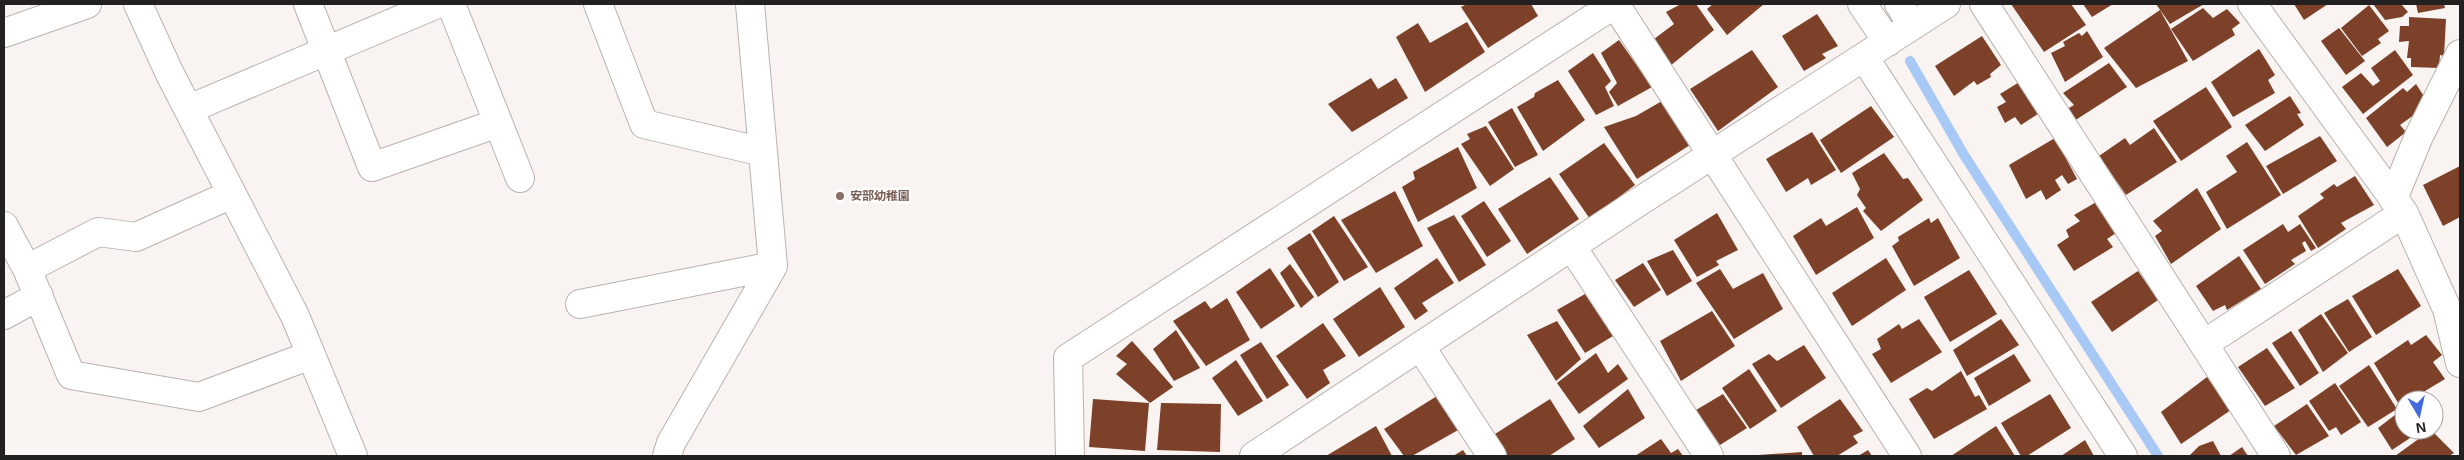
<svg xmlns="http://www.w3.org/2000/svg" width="2464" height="460" font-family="Arial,'Noto Sans JP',sans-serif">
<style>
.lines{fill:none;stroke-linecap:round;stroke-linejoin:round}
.stream{stroke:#a8c8f6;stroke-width:10}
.building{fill:#7d4028}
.minor-casing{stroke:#b8b3b0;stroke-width:30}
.minor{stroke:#fff;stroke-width:28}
.education-dot{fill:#8d6e63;stroke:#fff;stroke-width:2}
.labels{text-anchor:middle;stroke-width:5;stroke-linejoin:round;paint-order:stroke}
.education-label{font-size:12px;font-weight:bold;fill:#785e54;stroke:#fff;text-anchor:start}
</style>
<rect width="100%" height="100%" fill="#f9f3f1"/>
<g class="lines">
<path class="stream" d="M1910 61 1964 155 2158 456"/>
</g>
<path class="building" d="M1467 4H1531L1538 16 1488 48 1461 7Z
M1681 4H1696L1714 30 1670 66 1654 39 1674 24 1666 12Z
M1713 4H1764L1727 35 1707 9Z
M2011 4H2071L2086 25 2044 52Z
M2083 4H2113L2092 17Z
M2156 4H2204L2170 24Z
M2294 4H2328L2304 20Z
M2373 4H2401L2408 12 2402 17 2385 20Z
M2416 4H2444L2445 8 2418 13Z
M2369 5 2389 31 2378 39 2381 43 2362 56 2341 28Z
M2203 8 2213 18 2227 9 2240 23 2232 29 2235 35 2193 61 2171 29Z
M2160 10 2188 61 2136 88 2104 48Z
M1817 14 1838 46 1822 54 1826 58 1804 71 1782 36Z
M2409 17 2446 19 2444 56 2440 55 2439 68 2411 67V58H2407L2409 41 2399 42 2400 26H2409Z
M1467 22 1485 52 1425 92 1396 37 1418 23 1430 43Z
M2339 28 2365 61 2346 75 2321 41Z
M2087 31 2103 57 2065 82 2051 53 2065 46 2063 42 2079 33 2082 36Z
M1982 36 2001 65 1990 74 1991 77 1977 85 1974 81 1954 96 1935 66Z
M1619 40 1652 87 1618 106 1609 92 1617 83 1601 53Z
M2259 49 2275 75 2268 80 2275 93 2233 117 2211 82Z
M1752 50 1778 87 1718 131 1690 89Z
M2395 50 2413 75 2363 114 2342 87 2361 73 2373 86 2380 81 2371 68Z
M1593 53 1611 81 1605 87 1614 106 1596 115 1568 71Z
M2109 63 2127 87 2074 121 2067 109 2074 105 2063 93Z
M1371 78 1378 89 1396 78 1408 98 1352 132 1328 104Z
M1558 80 1585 120 1543 151 1517 107 1534 97 1535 93Z
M2021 81 2041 112 2021 125 2015 117 2005 123 1997 107 2006 102 2000 94Z
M2416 84 2429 104 2400 125 2406 132 2387 147 2366 118 2403 88 2407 92Z
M2206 87 2232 127 2181 161 2153 121Z
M2290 96 2301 113 2297 114 2304 125 2265 151 2245 125Z
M1662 101 1690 145 1637 179 1604 127 1636 116Z
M1871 106 1894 137 1841 173 1820 140Z
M1512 108 1538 155 1515 167 1488 122Z
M1486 126 1514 169 1490 186 1461 144 1470 139 1467 134Z
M2154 128 2177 162 2126 195 2099 156 2125 138 2130 145Z
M1812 132 1836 170 1811 185 1808 178 1786 192 1766 159Z
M2320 136 2337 161 2283 194 2266 166Z
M2055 138 2077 179 2068 184 2062 175 2055 180 2061 190 2046 200 2041 190 2026 199 2009 165Z
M2247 142 2281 195 2227 229 2206 192 2237 172 2226 156Z
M1604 143 1635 185 1590 219 1559 174Z
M1458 147 1477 188 1418 222 1402 187 1415 179 1413 172Z
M1884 153 1903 179 1908 178 1923 200 1881 231 1863 211 1866 208 1857 195 1860 189 1852 173Z
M2460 166V217L2443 226 2423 185Z
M2355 176 2374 205 2341 223 2346 229 2318 248 2298 216 2324 198 2320 194 2334 184 2337 187Z
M1550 177 1579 219 1527 254 1498 209Z
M2197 188 2221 229 2171 264 2155 236 2162 231 2153 221Z
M1395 191 1423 246 1376 273 1341 220Z
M1484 201 1511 241 1487 257 1461 216Z
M2098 201 2116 233 2107 239 2113 247 2074 271 2057 245 2069 237 2066 230 2080 221 2074 215Z
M1857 207 1874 238 1816 275 1793 236 1821 218 1826 226Z
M1717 213 1738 250 1716 261 1719 265 1697 277 1674 240Z
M1454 215 1486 265 1459 282 1427 228Z
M1334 216 1368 267 1344 281 1312 231Z
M1929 218 1931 223 1938 218 1960 258 1914 286 1892 246 1899 241 1898 237Z
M2283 224 2288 232 2300 224 2316 248 2311 251 2305 241 2302 243 2306 251 2291 260 2295 264 2265 284 2243 250Z
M1310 233 1339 282 1318 297 1287 248Z
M1673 250 1692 281 1667 296 1647 261Z
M2239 256 2261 289 2227 310 2225 305 2213 311 2196 286Z
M1437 258 1454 283 1422 303 1428 311 1415 320 1394 288Z
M1886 258 1906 290 1852 326 1832 293Z
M1643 263 1661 290 1634 307 1615 280Z
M1290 264 1314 297 1301 308 1280 273Z
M1270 268 1295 306 1261 329 1236 292Z
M1720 269 1733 289 1763 273 1783 309 1734 339 1696 283Z
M2398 269 2421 306 2376 335 2352 296Z
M1969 270 1997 314 1950 342 1924 297Z
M2138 271 2158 300 2112 332 2091 302Z
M1380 287 1405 327 1359 357 1333 319Z
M1585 294 1613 336 1585 353 1557 310Z
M1227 298 1250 340 1206 366 1173 321 1205 301 1211 309Z
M2348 299 2372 337 2349 352 2324 313Z
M1712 311 1735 346 1681 381 1660 341Z
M2321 314 2348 353 2323 372 2298 330Z
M1919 319 1942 352 1891 383 1872 354 1881 349 1877 339 1899 324 1902 329Z
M2001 319 2019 345 1967 376 1953 350Z
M1557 321 1581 359 1556 381 1527 335Z
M1323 323 1346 356 1323 370 1330 383 1307 399 1276 356Z
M1176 330 1200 368 1174 381 1153 349Z
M2291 331 2319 373 2300 386 2272 343Z
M2426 335 2442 355 2433 362 2445 379 2410 400H2404V404L2400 406 2374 363 2408 340 2411 345Z
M1132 341 1173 387 1150 403 1116 374 1127 364 1116 356Z
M1261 342 1289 385 1267 399 1240 355Z
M1804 345 1826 378 1781 408 1752 364 1769 354 1777 361Z
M2267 348 2295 388 2265 406 2238 367Z
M1596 353 1608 373 1618 364 1628 379 1579 414 1557 383Z
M2014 354 2031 381 1989 406 1974 378Z
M1236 360 1263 401 1238 416 1212 378Z
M2369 365 2397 409 2368 427 2339 386Z
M1749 369 1777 411 1750 429 1722 388Z
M1961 371 1975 397 1979 395 1987 409 1934 439 1909 399 1927 388 1932 391Z
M2207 377 2231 410 2181 444 2161 412Z
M2335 383 2361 422 2341 435 2336 427 2329 431 2309 401Z
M1628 389 1645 418 1599 448 1583 426Z
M1723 394 1747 428 1720 445 1696 410Z
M2050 394 2071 428 2027 456H2021L2001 423Z
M1437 396 1460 429 1412 456H1404L1384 429Z
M1093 399 1149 403 1145 451 1089 447Z
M1550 399 1575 439 1549 456H1508L1495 434Z
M1840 399 1863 431 1853 436 1858 443 1837 456H1814L1797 427Z
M1161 403 1221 404 1220 452 1157 450Z
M2434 403 2443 416 2434 422Z
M2307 404 2329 436 2296 455 2274 426Z
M2404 408V430H2422L2392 450 2378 428Z
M1376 426 1392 456H1326Z
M1996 426 2015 456H1951Z
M2431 430 2454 453 2449 456H2395Z
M1661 439 1671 453 1678 449 1683 456H1635Z
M2085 440 2094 456H2061Z
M2213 441 2221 456H2189L2199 446Z
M2242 447 2248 456H2229Z
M1463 450 1467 456H1453Z
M1868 450 1872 456H1858Z
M1802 452V456H1758V455Z"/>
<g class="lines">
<defs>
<path id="minor" d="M138 4 169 72 295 316 353 456
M308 4 372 167 498 123
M451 4 520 178
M598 4 644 124 763 152
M1615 4 1907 456
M1862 4 1888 42
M1899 4 1912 25
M1984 4 2276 456
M2252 4 2404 213 2447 309 2460 363
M4 33 87 4
M1864 57 2123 456
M189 109 437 4
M2393 199 2419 136 2460 54
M4 226 27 269 71 375 199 397 311 355
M1572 247 1709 456
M27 269 98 232 136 237 232 194
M580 304 773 266 750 4
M4 315 39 296
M2204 344 2404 213
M1420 346 1492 456
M667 456 671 443 773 266
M1070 456 1068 358 1615 4
M1254 456 1634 205 1946 4"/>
</defs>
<use href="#minor" class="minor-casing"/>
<use href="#minor" class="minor"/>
</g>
<circle class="education-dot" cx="840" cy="196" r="5"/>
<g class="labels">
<g class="education-label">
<text x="850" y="200">安部幼稚園</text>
</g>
</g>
<rect width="2464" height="460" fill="none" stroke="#222020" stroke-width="10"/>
<g transform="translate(2419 415) rotate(171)"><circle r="24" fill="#ffffff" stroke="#a7a6a6"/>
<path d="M0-4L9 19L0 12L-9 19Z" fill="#446add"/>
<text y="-8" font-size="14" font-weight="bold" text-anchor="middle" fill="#222020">N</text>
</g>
</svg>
